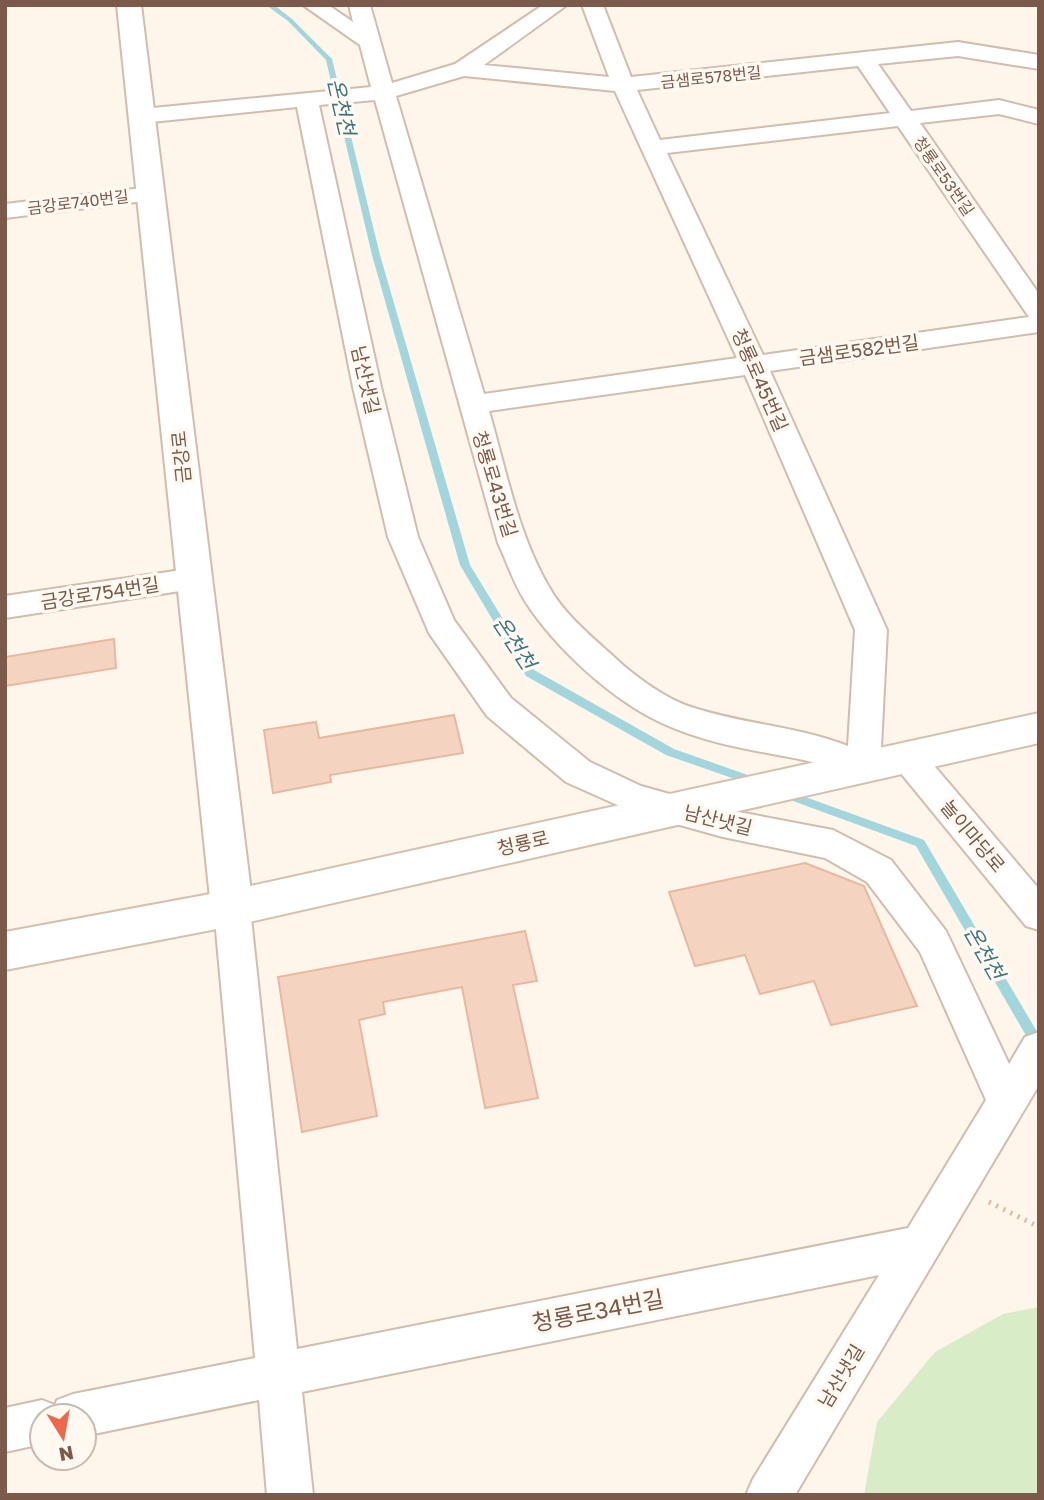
<svg xmlns="http://www.w3.org/2000/svg" width="1044" height="1500" font-family="'Golos Text','Noto Sans KR',sans-serif">
<style>
.green{fill:#d8edc7}
.lines{fill:none;stroke-linecap:round;stroke-linejoin:round}
.stream{fill:#a3d5dc;fill-rule:evenodd}
.building{fill:#f4d3c1;stroke:#e8b8a0;stroke-width:2}
.minor-casing{stroke:#d2bcae;stroke-width:4}
.tertiary-casing{stroke:#d2bcae;stroke-width:4}
.secondary-casing{stroke:#d7bfae;stroke-width:4}
.path{stroke:#dab6a3;stroke-width:5;stroke-dasharray:2 6;stroke-linecap:butt}
.minor{fill:#fff;fill-rule:evenodd}
.tertiary{fill:#fff;fill-rule:evenodd}
.secondary{fill:#fff;fill-rule:evenodd}
.labels{text-anchor:middle;stroke-width:7;stroke-linejoin:round;paint-order:stroke}
.far-street-label{font-size:16px;fill:#7b5a4b;stroke:#fff9f2}
.street-label{font-size:19px;fill:#7b5a4b;stroke:#fff9f2}
.water-label{font-size:21px;font-style:italic;fill:#3d7880;stroke:#fff9f2}
.near-street-label{font-size:23px;fill:#7b5a4b;stroke:#fff9f2}
</style>
<rect width="100%" height="100%" fill="#fef5eb"/>
<path class="green" d="M1039 1307V1495H864L877 1422 935 1352 1003 1314Z"/>
<g class="lines">
<path class="stream" d="M266 5H274L292 19 332 59 380 255 470 565 534 670 674 749 759 779 760 782 759 785 755 786 666 755 526 676 460 565 372 255 326 60 288 21Z
M786 790 924 840 1039 1035V1052L1035 1051 916 846 782 797 781 794 782 791Z"/>
</g>
<path class="building" d="M114 639 116 668 5 686V657Z
M454 715 463 753 330 775 331 782 273 793 264 730 316 722 319 738Z
M805 863 864 886 917 1006 831 1025 814 981 760 994 745 955 695 966 669 892Z
M525 931 537 981 513 985 538 1098 485 1108 462 987 383 1002 385 1014 359 1020 377 1116 302 1132 278 977Z"/>
<g class="lines">
<defs>
<path id="minor" d="M303 5H328L353 22 349 5H370L392 83 455 64 543 5H567L484 65 609 77 582 5H603L631 77 958 42 1039 55V69L958 56 878 64 911 111 999 100 1039 110V124L999 114 920 123 1039 294V332L770 371 887 630 880 767 875 777C852 784 827 765 804 760 758 751 707 744 664 724 614 702 555 648 525 601 514 584 507 562 498 543L375 100 319 105 381 387 418 537 454 620 511 698 590 762 641 786 723 809 833 830 891 860 946 931 1009 1064 1025 1037 1039 1032V1085L795 1495H746L753 1479 879 1275 302 1392 313 1495H267L259 1400 84 1436V1416H42V1444L5 1452V1408L42 1400 55 1405 57 1400 73 1394 255 1358 214 908 219 897 232 893 245 897 250 908 297 1349 908 1228 986 1100 920 952 867 882 825 858 723 837 633 812 566 782 487 716 429 633 388 537 353 387 297 107 142 123 131 116 142 109 371 87 360 45ZM858 66 890 113 660 140 637 90ZM464 76 615 91 737 358 484 394 396 96ZM898 126 1029 317 763 355 667 153ZM745 375 855 630 848 746C797 726 740 724 688 706 663 697 633 675 614 657 591 636 564 614 549 587 518 534 506 470 489 411Z
M151 187 160 189 163 194 160 199 5 218V204Z
M195 568 206 571 210 579 206 587 5 618V596Z
M907 744 919 748 1039 889V930L1026 926 895 766 890 757 895 748Z"/>
<path id="tertiary" d="M117 5H141L253 908 247 921 232 926 217 921 211 908Z"/>
<path id="secondary" d="M1039 713V743L232 926 5 970V932L232 890Z"/>
</defs>
<use href="#minor" class="minor-casing"/>
<use href="#tertiary" class="tertiary-casing"/>
<use href="#secondary" class="secondary-casing"/>
<path class="path" d="M989 1202 1039 1227"/>
<use href="#minor" class="minor"/>
<use href="#tertiary" class="tertiary"/>
<use href="#secondary" class="secondary"/>
</g>
<g class="labels">
<g class="far-street-label">
<text transform="translate(711 77) rotate(-6)" y="6">금샘로578번길</text>
<text transform="translate(944 176) rotate(55)" y="6">청룡로53번길</text>
<text transform="translate(78 202) rotate(-7)" y="6">금강로740번길</text>
</g>
<g class="street-label">
<text transform="translate(859 350) rotate(-8)" y="7">금샘로582번길</text>
<text transform="translate(366 380) rotate(77)" y="7">남산냇길</text>
<text transform="translate(760 380) rotate(66)" y="7">청룡로45번길</text>
<text transform="translate(181 457) rotate(-96)" y="7">금강로</text>
<text transform="translate(495 484) rotate(73)" y="7">청룡로43번길</text>
<text transform="translate(100 593) rotate(-9)" y="7">금강로754번길</text>
<text transform="translate(718 820) rotate(14)" y="7">남산냇길</text>
<text transform="translate(973 836) rotate(50)" y="7">놀이마당로</text>
<text transform="translate(523 843) rotate(-13)" y="7">청룡로</text>
<text transform="translate(841 1376) rotate(-59)" y="7">남산냇길</text>
</g>
<g class="water-label">
<text transform="translate(341 107) rotate(77)" y="7">온천천</text>
<text transform="translate(514 643) rotate(57)" y="7">온천천</text>
<text transform="translate(984 953) rotate(60)" y="7">온천천</text>
</g>
<g class="near-street-label">
<text transform="translate(598 1311) rotate(-11)" y="8">청룡로34번길</text>
</g>
</g>
<rect width="1044" height="1500" fill="none" stroke="#7b5a4b" stroke-width="14"/>
<g transform="translate(63 1437) rotate(169)"><circle r="33" fill="#fff9f2" stroke="#cab9af" stroke-width="2"/>
<path d="M0-5L12 26L0 18L-12 26Z" fill="#ec684b"/>
<text y="-10" font-size="19" font-weight="bold" text-anchor="middle" fill="#7b5a4b">N</text>
</g>
</svg>
